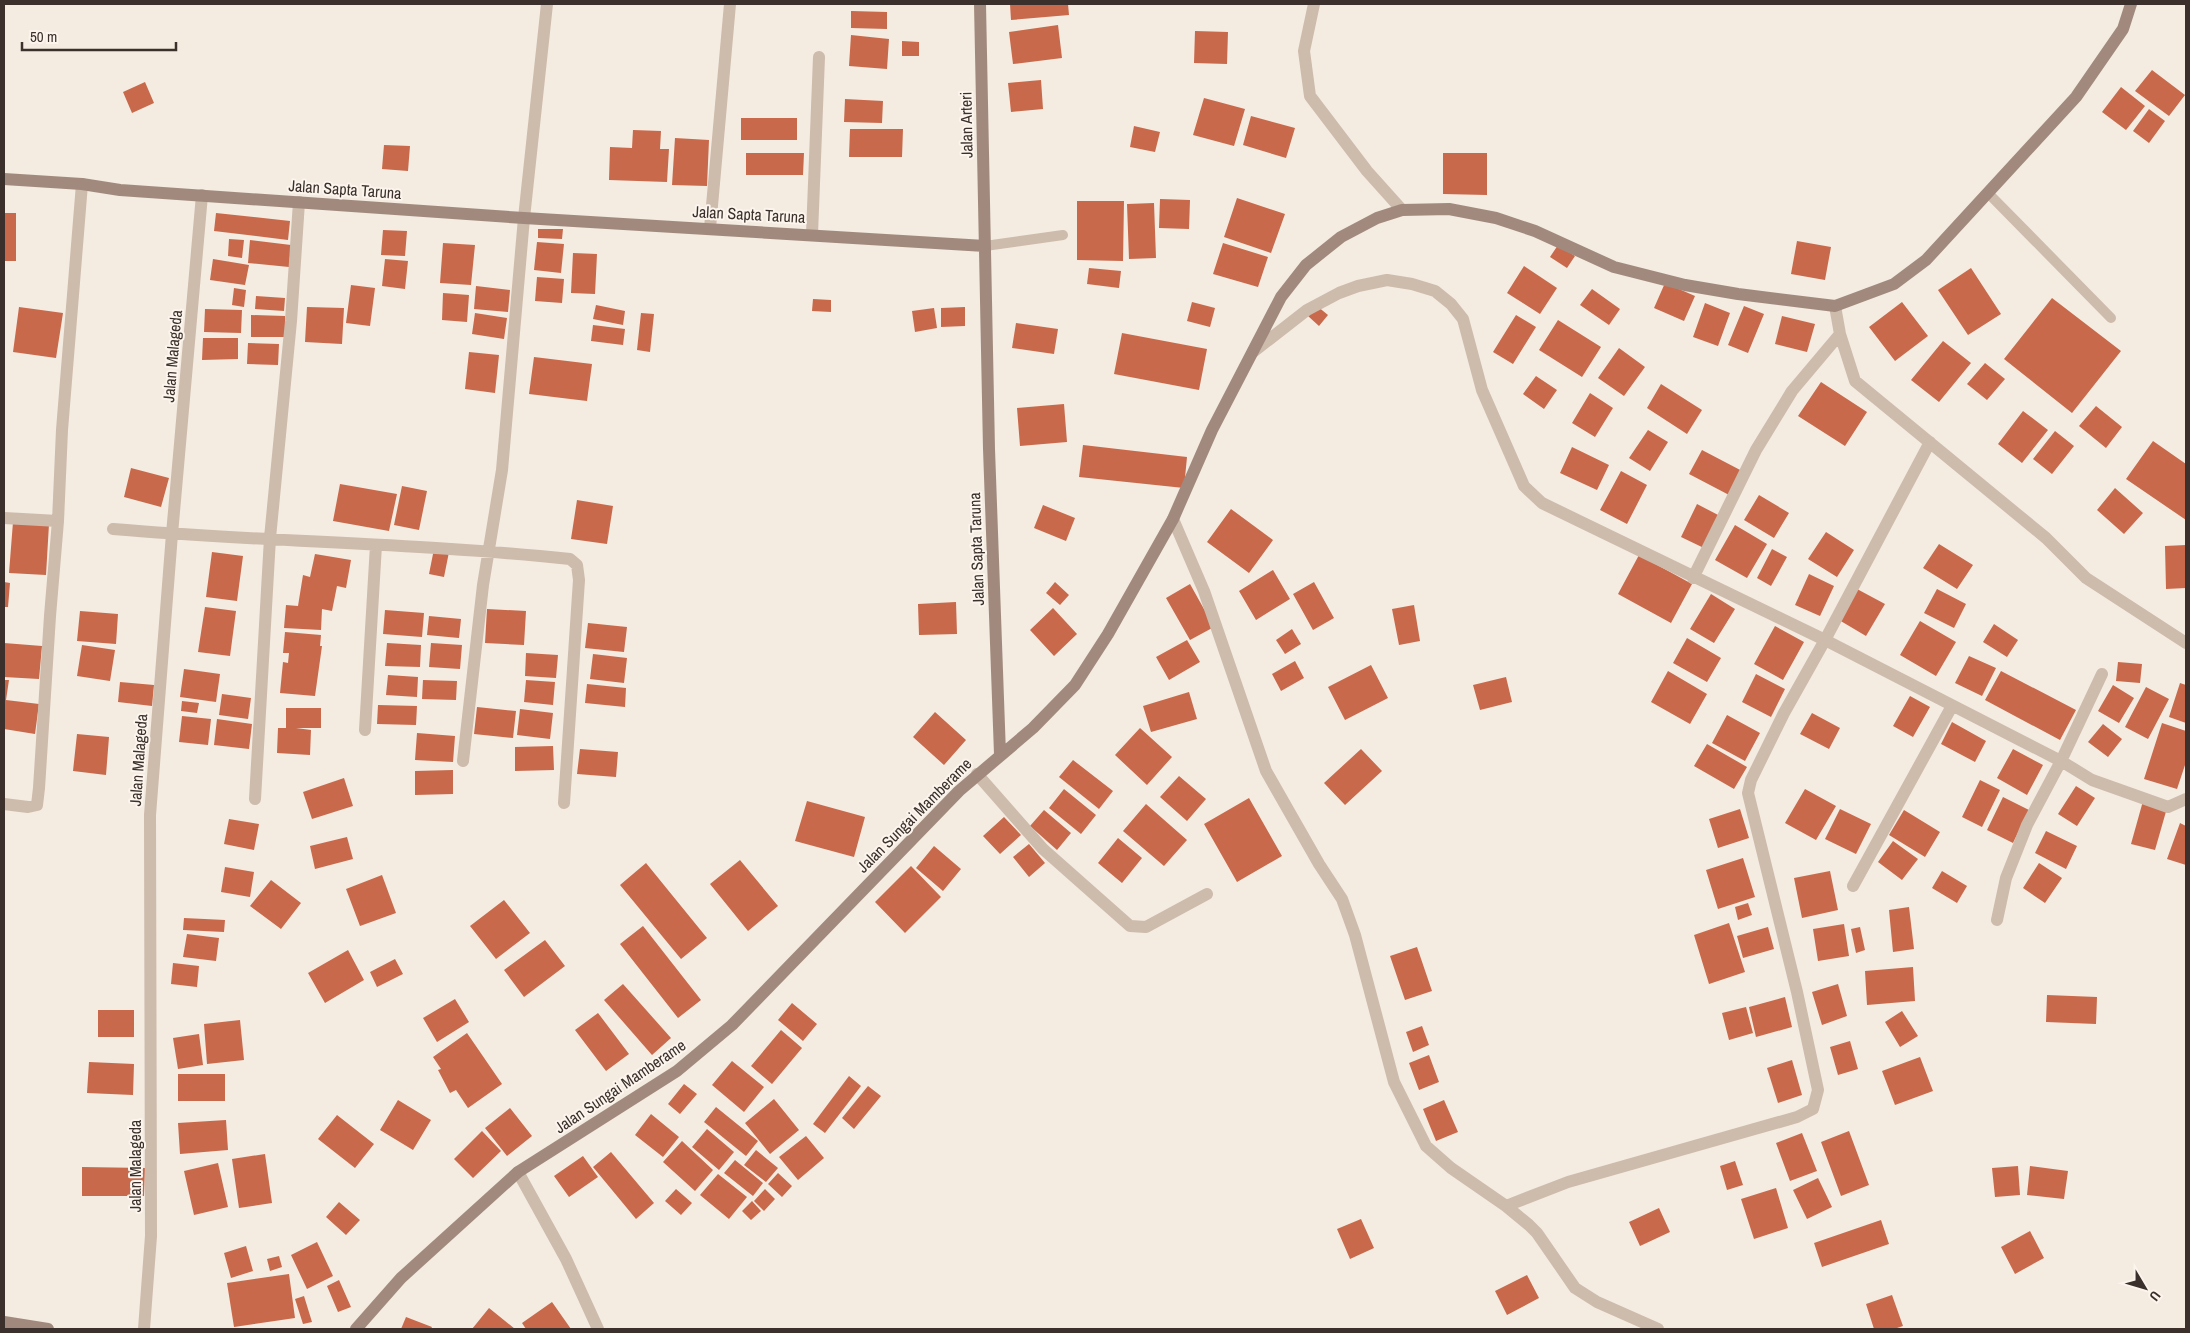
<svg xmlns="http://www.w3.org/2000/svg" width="2190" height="1333" font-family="'Archivo Narrow',sans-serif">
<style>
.building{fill:#c8694b}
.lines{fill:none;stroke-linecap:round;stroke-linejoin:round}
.lane{stroke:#cdbbac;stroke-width:10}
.street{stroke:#cdbbac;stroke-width:12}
.secondary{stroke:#a18a7d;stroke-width:12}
.labels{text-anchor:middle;stroke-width:4;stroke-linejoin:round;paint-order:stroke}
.street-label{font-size:16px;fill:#3b302b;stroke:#fbf5ee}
</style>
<rect width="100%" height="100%" fill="#f4ebe1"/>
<path class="building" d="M1010 4H1068L1069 15 1011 20Z
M851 11 887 12V29L851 28Z
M1058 25 1062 58 1013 64 1009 32Z
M1195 31 1228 32 1227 64 1194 63Z
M851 35 889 39 887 69 849 66Z
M902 41 919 42V56H902Z
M2152 70 2185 95 2169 116 2135 91Z
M1041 80 1043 109 1011 112 1008 83Z
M145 82 154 103 132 113 123 92Z
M2121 87 2145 106 2126 130 2102 112Z
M1204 98 1245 109 1234 146 1193 135Z
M845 99 883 101 882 123 844 122Z
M2149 109 2165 121 2149 143 2133 131Z
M1251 116 1295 128 1286 158 1243 145Z
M741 118H797V140H741Z
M1134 126 1160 132 1155 152 1130 147Z
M850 129H903L902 157H849Z
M633 130 661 131 660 149H669L667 182 609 180 610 147 632 148Z
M675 138 709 140 707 186 672 185Z
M384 145 410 146 408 171 382 169Z
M746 153H804L803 175H746Z
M1443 153H1487V195L1443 194Z
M1237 198 1285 214 1271 253 1224 237Z
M1160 199 1190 200 1189 229 1159 228Z
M1077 201H1124L1123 261 1077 260Z
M1154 203 1156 258 1129 259 1127 204Z
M4 213H16V261H4Z
M216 213 290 221 288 240 214 231Z
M538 229H563L562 239 538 238Z
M383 230 407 231 405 256 381 255Z
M229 239 244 240 242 258 228 256Z
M250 240 291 245 289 267 248 263Z
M1797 241 1831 247 1825 280 1791 274Z
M537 242 564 244 561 273 534 270Z
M443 243 475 245 471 285 440 283Z
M1223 243 1268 257 1258 287 1213 274Z
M1558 245 1575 256 1567 268 1550 257Z
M573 253 597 254 595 294 571 293Z
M213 259 249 265 245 285 210 280Z
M385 259 408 261 405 289 382 286Z
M1524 266 1557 288 1540 314 1507 293Z
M1089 268 1121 271 1119 288 1087 284Z
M1971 268 2001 314 1968 335 1938 290Z
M537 277 564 279 562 303 535 301Z
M1665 283 1695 296 1684 321 1654 308Z
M351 285 375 288 370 326 346 323Z
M476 286 510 290 508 312 474 309Z
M234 288 246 290 244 307 232 305Z
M1592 289 1620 309 1609 325 1580 305Z
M443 293 469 295 467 322 442 320Z
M256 296 285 298 284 311 255 309Z
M2052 298 2121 351 2072 413 2004 359Z
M813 299 831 300V312L812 311Z
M1192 302 1215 308 1210 327 1187 321Z
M1902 302 1928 336 1895 361 1869 327Z
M1705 303 1730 313 1718 346 1693 337Z
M596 305 625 311 623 325 593 319Z
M1317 306 1328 315 1319 326 1308 316Z
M1744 306 1764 314 1748 353 1728 345Z
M19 307 63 313 56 358 13 352Z
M307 307 344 308 342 344 305 342Z
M965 307V326L941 327V308Z
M934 308 937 328 915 332 912 311Z
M205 309 242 310 241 333 204 332Z
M475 313 507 318 504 339 472 334Z
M641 313 654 314 650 352 637 350Z
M251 315 285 316V337H251Z
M1516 315 1536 327 1513 364 1493 352Z
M1782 316 1815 324 1807 352 1775 344Z
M1558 320 1601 347 1582 377 1539 350Z
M1016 323 1058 329 1054 354 1012 348Z
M593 325 625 329 623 345 591 341Z
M1122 333 1207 349 1199 390 1114 374Z
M203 338H238V359L202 360Z
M1943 341 1971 363 1939 402 1911 380Z
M248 343 279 344 278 365 247 364Z
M1619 348 1645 367 1624 396 1598 378Z
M469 352 499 355 495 393 465 389Z
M534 357 592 364 587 401 529 394Z
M1985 363 2005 379 1987 400 1967 384Z
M1536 376 1557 390 1544 409 1523 394Z
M1821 382 1867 412 1845 446 1798 416Z
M1661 384 1702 410 1687 434 1647 408Z
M1590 393 1613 408 1595 437 1572 423Z
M1064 404 1067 442 1020 446 1017 408Z
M2096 406 2122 427 2106 448 2079 426Z
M2023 411 2048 430 2022 463 1998 444Z
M1648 430 1668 442 1650 471 1629 458Z
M2055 431 2074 446 2052 474 2033 459Z
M2153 441 2186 464V520L2126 479Z
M1083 445 1187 457 1184 488 1079 477Z
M1572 447 1609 465 1597 490 1560 473Z
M1702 450 1744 472 1731 496 1689 474Z
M131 468 169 478 161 507 124 497Z
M1621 471 1647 485 1627 524 1600 510Z
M340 484 397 494 389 531 333 521Z
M402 486 427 491 419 530 394 525Z
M2115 488 2143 513 2124 534 2097 510Z
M1759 495 1789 513 1774 538 1744 520Z
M577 500 613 506 607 544 571 539Z
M1697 504 1722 517 1706 549 1681 537Z
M1043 505 1075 518 1066 541 1034 528Z
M1231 509 1273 540 1249 573 1207 542Z
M13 522 49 524 46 575 9 573Z
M1735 525 1767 544 1747 578 1715 560Z
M1826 532 1854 550 1837 577 1808 559Z
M1939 544 1973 565 1957 589 1923 568Z
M2186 545V588L2166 589 2165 546Z
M434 549 449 552 444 577 429 574Z
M1772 549 1787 557 1771 586 1757 578Z
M212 552 243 556 237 601 206 597Z
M315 554 351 560 346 588 337 586 332 611 322 609 321 630 284 628 286 605 298 606 303 575 310 577Z
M1639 555 1692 584 1671 623 1618 594Z
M1273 570 1290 599 1256 620 1239 591Z
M1809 574 1834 586 1820 616 1795 605Z
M4 582 10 583 8 607H4Z
M1055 582 1069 595 1060 605 1046 593Z
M1314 582 1334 618 1313 630 1293 594Z
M1190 584 1214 627 1190 640 1166 598Z
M1857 589 1885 604 1866 636 1839 620Z
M1937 589 1966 604 1954 628 1924 613Z
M1711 594 1735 609 1714 643 1690 629Z
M956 602 957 634 919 635 918 604Z
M1414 605 1420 641 1399 645 1392 609Z
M205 607 236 611 230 656 198 652Z
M1053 608 1077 634 1054 656 1030 630Z
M487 609 526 611 524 645 485 643Z
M385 610 424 613 422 637 383 634Z
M80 611 118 614 116 644 77 641Z
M429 616 461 619 459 638 427 635Z
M1920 621 1956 642 1936 676 1900 655Z
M588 623 627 627 624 652 585 648Z
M1994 624 2018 640 2007 657 1983 642Z
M1775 626 1804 642 1783 680 1754 664Z
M1292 629 1301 644 1285 654 1276 640Z
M285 632 321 635 320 646H322L315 696 280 693 283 662 288 663 289 653H283Z
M1687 638 1721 658 1707 682 1673 663Z
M1187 640 1200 662 1169 680 1156 657Z
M4 643 42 646 39 679 4 677Z
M387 643 421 645 420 667 385 666Z
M431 643 462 645 460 669 429 667Z
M82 645 115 650 110 681 77 676Z
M526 653 558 655 556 678 525 676Z
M593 654 627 658 624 683 590 679Z
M1969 656 1996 668 1982 696 1955 683Z
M1295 661 1304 678 1281 691 1272 674Z
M2118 662 2142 664 2140 683 2116 681Z
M1371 665 1388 698 1345 720 1328 687Z
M184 669 220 674 216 702 180 697Z
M1668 671 1707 694 1690 724 1651 702Z
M2001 671 2076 710 2060 740 1985 700Z
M1756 674 1785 689 1771 717 1742 702Z
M388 675 418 677 417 697 386 695Z
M1506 677 1512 702 1480 710 1473 685Z
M4 680H9L6 700 39 704 35 734 4 729Z
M423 680 457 681 456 700 422 699Z
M526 680 555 682 553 705 524 702Z
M120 682 154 685 152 706 118 702Z
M2180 683 2186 685V723L2169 717Z
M587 684 626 688 625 707 585 703Z
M2113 685 2134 698 2119 723 2098 711Z
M2146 687 2169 699 2148 739 2125 727Z
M1189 692 1197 719 1151 732 1143 706Z
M222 694 251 698 248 719 219 715Z
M1910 696 1930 707 1913 737 1893 726Z
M182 701 199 703 197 713 181 711Z
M378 705 417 706 416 725 377 724Z
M477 707 516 711 513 738 474 734Z
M286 708H321V728H296L311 730 310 755 277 753 278 728H286Z
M520 709 553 713 550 739 517 735Z
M935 712 966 740 944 765 913 737Z
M1812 713 1840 728 1829 749 1800 734Z
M1727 715 1760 733 1745 761 1712 743Z
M182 716 211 719 208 745 179 742Z
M217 719 252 724 249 749 214 745Z
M1952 722 1986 741 1975 762 1941 744Z
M2162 723 2186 731V762L2177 789 2144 779Z
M2103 724 2122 739 2108 757 2088 742Z
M1140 728 1172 757 1147 785 1115 755Z
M417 733 455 736 453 762 415 760Z
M77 734 109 737 106 775 73 771Z
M1707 744 1747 767 1734 789 1694 766Z
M553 746 554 770 515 771V747Z
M580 749 618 752 616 777 577 774Z
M1361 749 1382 771 1345 805 1324 783Z
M2013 749 2043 765 2027 795 1997 778Z
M1073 760 1113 791 1099 809 1059 777Z
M453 770V794L415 795V771Z
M1179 776 1206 799 1187 821 1160 797Z
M344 778 353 806 312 819 303 792Z
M1980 780 2000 790 1982 827 1962 817Z
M2076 786 2095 798 2077 826 2058 814Z
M1064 789 1096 815 1081 834 1049 808Z
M1805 789 1836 806 1816 840 1785 823Z
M2003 797 2029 810 2013 843 1987 830Z
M1249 798 1282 856 1237 882 1204 824Z
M807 801 865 817 854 857 795 841Z
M2143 801 2167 808 2155 850 2131 844Z
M1146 804 1187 840 1164 866 1123 831Z
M1740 809 1749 838 1718 848 1709 819Z
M1840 809 1871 824 1856 854 1825 839Z
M1044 810 1071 833 1057 850 1030 826Z
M1904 810 1940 832 1925 857 1889 835Z
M1004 817 1021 835 1000 854 983 836Z
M229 819 259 824 254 850 224 844Z
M2180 823 2186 826V865L2167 859Z
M2046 831 2077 846 2066 869 2035 853Z
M347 837 353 859 315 869 310 846Z
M1118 838 1142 858 1122 883 1098 863Z
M1893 841 1918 859 1902 880 1878 862Z
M1029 844 1045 863 1029 877 1013 857Z
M934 846 961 869 943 891 916 868Z
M1743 858 1755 897 1718 909 1706 870Z
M740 860 778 906 748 931 710 884Z
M646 863 707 938 681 959 620 885Z
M2039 863 2062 878 2045 903 2023 888Z
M911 866 941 897 905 933 875 902Z
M225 867 254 872 250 897 221 892Z
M1830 871 1838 910 1802 918 1794 878Z
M1942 871 1967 886 1957 903 1932 888Z
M382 875 396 913 360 926 346 889Z
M271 880 301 903 281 929 250 906Z
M504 900 530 933 496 959 470 926Z
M1748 903 1752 915 1738 920 1735 907Z
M1909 907 1914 949 1893 952 1889 910Z
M184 918 225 920 224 932 183 930Z
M1729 923 1745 972 1709 984 1694 935Z
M1844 924 1849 956 1818 961 1813 929Z
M643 926 701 1000 678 1018 620 944Z
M1768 927 1774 949 1743 958 1737 936Z
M1860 927 1865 950 1856 953 1851 929Z
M187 934 219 938 216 961 183 957Z
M545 940 565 966 524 997 504 970Z
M1417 947 1432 991 1405 1000 1390 956Z
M348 950 364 980 325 1003 308 973Z
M395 959 403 974 377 987 370 972Z
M173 963 199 966 197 987 171 984Z
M1913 967 1915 1001 1867 1005 1865 971Z
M623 984 671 1038 652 1055 604 1000Z
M1838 984 1847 1016 1822 1025 1812 992Z
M2047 995 2097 997 2096 1024 2046 1022Z
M1785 997 1792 1027 1756 1037 1749 1007Z
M455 999 469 1022 437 1042 423 1018Z
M792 1003 817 1024 803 1041 778 1020Z
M1746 1007 1753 1033 1729 1040 1722 1013Z
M98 1010H134V1037H98Z
M1902 1011 1918 1036 1900 1047 1885 1022Z
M598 1013 629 1054 606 1071 575 1030Z
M240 1020 244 1060 207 1064 204 1024Z
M1422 1026 1429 1045 1413 1052 1406 1032Z
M781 1030 802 1048 772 1084 751 1066Z
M467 1033 502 1084 468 1108 456 1090 450 1093 438 1070 441 1069 433 1057Z
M199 1034 203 1065 178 1069 173 1038Z
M1850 1041 1858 1069 1838 1075 1830 1047Z
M1429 1055 1439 1082 1419 1090 1409 1063Z
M1920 1057 1933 1091 1895 1105 1882 1071Z
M1792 1060 1802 1095 1778 1103 1767 1068Z
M732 1061 764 1087 744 1112 712 1085Z
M89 1062 134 1064 133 1095 87 1093Z
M178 1074H225V1101H178Z
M849 1076 861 1086 825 1133 813 1124Z
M684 1084 697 1094 680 1114 668 1104Z
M868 1086 881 1096 854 1129 842 1118Z
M774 1099 799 1130 770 1154 745 1123Z
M398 1100 431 1120 413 1150 380 1130Z
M1444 1100 1458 1132 1436 1141 1423 1109Z
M716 1107 758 1141 746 1156 704 1122Z
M510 1108 532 1136 507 1156 485 1128Z
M651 1114 679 1137 663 1157 635 1135Z
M337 1115 374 1144 355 1168 318 1139Z
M226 1120 228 1150 180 1154 178 1123Z
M707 1129 734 1152 719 1170 692 1147Z
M482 1131 501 1151 473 1178 454 1159Z
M1849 1131 1869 1185 1841 1196 1821 1142Z
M1802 1133 1817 1171 1790 1181 1776 1143Z
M806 1136 824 1158 798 1180 779 1157Z
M682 1141 713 1170 695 1191 663 1162Z
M756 1150 778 1168 766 1182 744 1165Z
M611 1152 654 1203 636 1219 593 1167Z
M265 1154 272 1203 239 1208 232 1159Z
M583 1156 598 1177 569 1197 554 1176Z
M735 1160 763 1183 753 1196 724 1173Z
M1735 1161 1743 1185 1727 1190 1720 1166Z
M218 1163 228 1207 194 1215 184 1171Z
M2018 1166 2020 1195 1995 1197 1992 1168Z
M2030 1166 2068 1171 2064 1199 2027 1195Z
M82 1167 145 1168 144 1196H82Z
M778 1173 792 1186 782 1197 768 1184Z
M718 1174 747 1197 729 1219 700 1195Z
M1818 1178 1832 1207 1807 1219 1793 1190Z
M1776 1188 1788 1228 1754 1239 1741 1199Z
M676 1189 692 1203 681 1215 665 1201Z
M765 1189 775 1199 764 1211 754 1201Z
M752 1201 761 1211 751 1220 742 1211Z
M339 1202 360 1220 346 1235 326 1217Z
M1659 1208 1670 1232 1640 1246 1629 1222Z
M1361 1219 1374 1248 1350 1259 1337 1229Z
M1881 1220 1889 1244 1822 1267 1814 1243Z
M2030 1231 2044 1258 2015 1274 2001 1247Z
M317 1242 333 1276 307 1289 291 1255Z
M246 1246 253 1271 231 1278 224 1253Z
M279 1256 282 1267 270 1271 267 1259Z
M289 1274 295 1318 234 1327 227 1283Z
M1527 1275 1539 1298 1507 1315 1495 1291Z
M339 1280 351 1307 338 1312 327 1286Z
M1892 1295 1903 1326 1894 1329H1874L1866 1304Z
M304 1296 312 1322 303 1324 295 1299Z
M552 1302 571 1329H526L522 1323Z
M489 1308 515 1329H472Z
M406 1317 432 1327 431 1329H401Z"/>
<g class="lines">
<path class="lane" d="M1988 193 2111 318
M985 246 1063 235"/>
<path class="street" d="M1314 4 1304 51 1310 96 1367 171 1402 210
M710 228 730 4
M812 234 819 57
M1835 306 1840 334 1855 381 2046 538 2086 578 2186 643
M1253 352 1307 310 1339 293 1358 286 1387 280 1412 284 1435 291 1451 304 1463 319 1482 390 1524 486 1542 503 1825 640 2061 761 2092 780 2168 807 2186 799
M4 518 58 521
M1173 519 1204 591 1266 771 1319 864 1342 899 1355 935 1394 1082 1426 1146 1451 1168 1506 1206 1529 1225 1537 1233 1575 1288 1597 1302 1658 1329
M113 529C265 542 418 543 570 559L577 565 579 580 564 803
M1693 578 1756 450 1792 391 1840 334
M365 730 376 545
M463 761 483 585 502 470 524 218 547 4
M977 774 1043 849 1130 926 1146 927 1207 894
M255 799 270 538 291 321 299 202
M4 804 28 807 37 805 39 788 50 616 58 521 62 430 82 184
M1853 886 1952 706
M1997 920 2006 878 2027 825 2061 761 2102 674
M518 1172 566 1259 598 1329
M1506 1206 1568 1182 1797 1117 1813 1109 1818 1090 1797 992 1748 793 1751 780 1784 713 1825 640 1930 442
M144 1329 151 1236 150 815 172 534 202 195"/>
<path class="secondary" d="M980 4 989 449 1000 754
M4 179 82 184 120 190 524 218 985 246
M4 1322 48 1329
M356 1329 401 1278 518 1172 677 1071 732 1025 959 791 1033 728 1075 685 1108 634 1173 519 1212 430 1281 297 1306 265 1341 237 1377 218 1402 210 1449 209 1496 218 1535 231 1614 267 1685 285 1738 294 1835 306 1894 284 1926 260 2076 97 2123 29 2131 4"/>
</g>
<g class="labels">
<g class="street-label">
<text transform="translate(966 125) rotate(-91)" y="6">Jalan Arteri</text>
<text transform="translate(345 189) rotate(4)" y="6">Jalan Sapta Taruna</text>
<text transform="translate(749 214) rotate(3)" y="6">Jalan Sapta Taruna</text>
<text transform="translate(172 356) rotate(-85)" y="6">Jalan Malageda</text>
<text transform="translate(976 549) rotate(-92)" y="6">Jalan Sapta Taruna</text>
<text transform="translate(138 760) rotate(-86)" y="6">Jalan Malageda</text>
<text transform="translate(914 815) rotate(-45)" y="6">Jalan Sungai Mamberame</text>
<text transform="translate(620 1086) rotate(-34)" y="6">Jalan Sungai Mamberame</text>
<text transform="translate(135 1166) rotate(-90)" y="6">Jalan Malageda</text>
</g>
</g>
<rect width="2190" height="1333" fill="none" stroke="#3b302b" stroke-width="10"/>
<g transform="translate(2145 1288) rotate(128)" stroke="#fbf5ee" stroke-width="4" paint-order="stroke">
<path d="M0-4L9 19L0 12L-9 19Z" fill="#3b302b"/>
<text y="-8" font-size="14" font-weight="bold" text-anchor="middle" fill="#3b302b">U</text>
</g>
<path d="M22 42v8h154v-8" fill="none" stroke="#3b302b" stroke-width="2.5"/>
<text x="30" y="42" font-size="15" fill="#3b302b" stroke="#fbf5ee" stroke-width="4" paint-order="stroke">50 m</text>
</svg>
